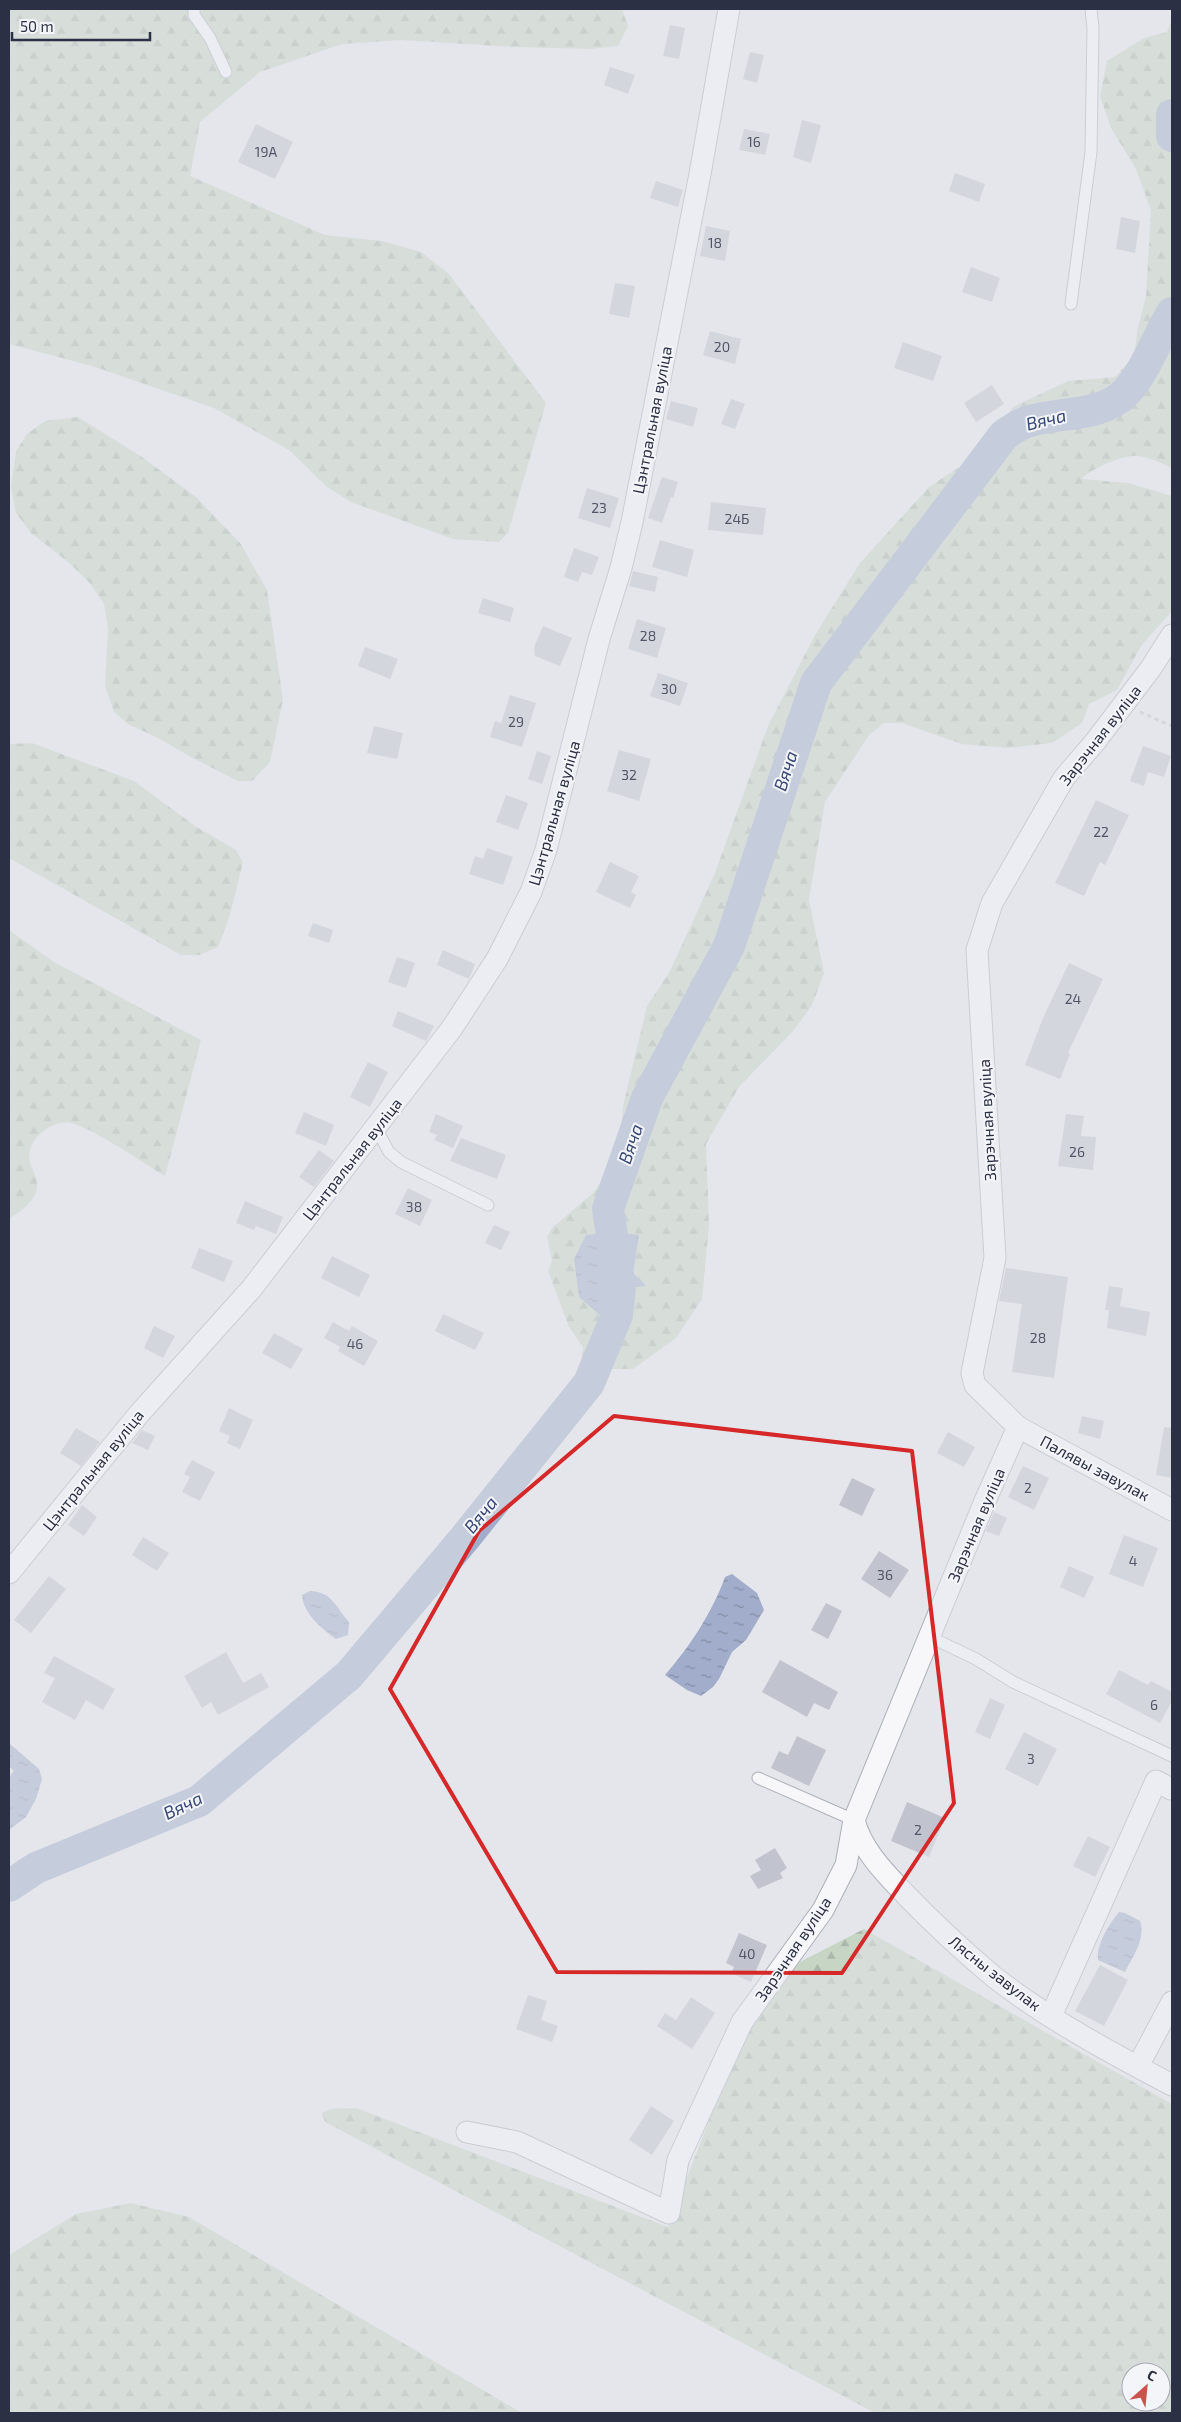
<svg xmlns="http://www.w3.org/2000/svg" width="1181" height="2422" font-family="'Exo 2',sans-serif">
<style>
.forest{fill:url(#forest-firs);fill-rule:evenodd}
.water{fill:url(#water-ripples)}
.lines{fill:none;stroke-linecap:round;stroke-linejoin:round}
.river{stroke:#a1adca;stroke-width:32}
.building{fill:#c1c4ce}
.lane-casing{stroke:#adafb9;stroke-width:13}
.street-casing{stroke:#adafb9;stroke-width:23}
.path{stroke:#c2c3cb;stroke-width:3;stroke-dasharray:4 4;stroke-linecap:butt}
.lane{stroke:#f7f7fa;stroke-width:11}
.street{stroke:#f7f7fa;stroke-width:21}
.marked{fill:none;stroke:#d62828;stroke-width:4;stroke-linejoin:round}
.labels{text-anchor:middle;stroke-width:4;stroke-linejoin:round;paint-order:stroke}
.number-label{font-size:14px;fill:#515566}
.street-label{font-size:16px;fill:#2c3044;stroke:#f4f5f9}
.water-label{font-size:18px;font-style:italic;fill:#374877;stroke:#f4f5f9}
</style>
<defs>
<pattern id="forest-firs" width="22" height="20" patternUnits="userSpaceOnUse" patternTransform="scale(1.25)"><rect width="22" height="20" fill="#c7d5c5"/><path d="M5 1l3.5 6h-7zM16 11l3.5 6h-7z" fill="#abb7aa"/></pattern>
<pattern id="water-ripples" width="26" height="14" patternUnits="userSpaceOnUse" patternTransform="scale(1.25)"><rect width="26" height="14" fill="#a1adca"/><path d="M2 4q2-2 4 0t4 0M15 11q2-2 4 0t4 0" fill="none" stroke="#838da6"/></pattern>
</defs>
<rect width="100%" height="100%" fill="#e4e6eb"/>
<path class="forest" d="M9 9H622L628 26 618 46 590 49 512 47 401 40 342 44 260 72 200 122 190 176 325 235 382 241 421 252 449 274 546 403 508 533 499 542 453 539 351 502 327 487 289 450 214 408 92 366 9 344Z
M1172 19V468C1162 463 1150 458 1139 456 1126 453 1090 469 1082 479L1128 483 1172 496V611L1141 646 1117 690 1089 704 1082 723 1052 743 1008 748 962 744 902 723H884L869 735 825 802 809 900 824 973 812 1005 794 1030 739 1087 706 1144 709 1225 702 1299 676 1338 633 1369H606L587 1365 582 1359 583 1347 569 1327 548 1271 552 1261 547 1237 552 1228 594 1192 619 1152 623 1106 647 1006 669 973 715 873 768 726 815 635 860 563 929 487 984 451 1013 407 1068 381 1115 377 1134 356 1138 327 1146 296 1151 211 1136 169 1111 128 1100 96 1107 61 1144 38 1167 32Z
M78 417 142 457 196 497 240 543 267 590 283 700 270 762 252 781H238L189 756 160 739 128 724 114 712 105 686 108 629 104 604 89 582 68 562 31 533 16 513 11 487 16 451 27 434 45 421Z
M32 743 134 781 195 826 236 850 243 862 230 915 218 947 199 955H181L9 858V744Z
M9 930 54 962 201 1040 165 1176C143 1163 93 1128 71 1123 55 1120 34 1134 30 1150 27 1161 33 1168 36 1178 42 1198 22 1210 9 1219Z
M864 1929 1172 2104V2413H875L325 2122 322 2113 331 2109 356 2108 668 2227 742 2035 800 1962ZM1131 2372H1161V2402H1131Z
M131 2203 189 2217 522 2413H9V2255L76 2214Z"/>
<path class="water" d="M613 1232 639 1235 633 1273 646 1286 620 1289 617 1315 602 1317 579 1297 574 1259 586 1235Z
M732 1574 757 1593 764 1610 746 1640 732 1652 719 1679 713 1687 701 1696 687 1690 665 1675C689 1648 713 1611 725 1577Z
M310 1591C333 1592 336 1608 349 1622L348 1635 336 1639C322 1629 303 1613 302 1595Z
M9 1743 39 1769 42 1779 36 1799 26 1817 9 1830V1777L14 1771 9 1766Z
M1119 1912 1125 1913 1140 1921C1146 1939 1133 1956 1125 1972L1098 1960C1096 1945 1109 1924 1119 1912Z"/>
<g class="lines">
<path class="river" d="M1172 115V136
M9 1886 36 1868 199 1801 349 1675 464 1539 589 1383 617 1315 620 1288 608 1209 647 1098 729 946 816 683 1004 435C1010 431 1017 426 1024 423 1055 411 1101 419 1126 392 1147 369 1156 339 1172 313"/>
</g>
<path class="building" d="M670 25 685 28 679 59 663 56Z
M750 52 764 55 757 83 743 79Z
M610 67 635 75 628 94 604 85Z
M802 120 821 125 811 163 793 157Z
M256 124 293 142 275 179 238 162Z
M744 129 770 134 765 155 739 150Z
M955 173 985 184 979 202 949 191Z
M656 181 683 190 678 207 650 198Z
M1121 217 1140 221 1135 253 1116 249Z
M706 226 730 231 725 261 700 256Z
M971 267 1000 278 992 302 962 292Z
M615 283 635 286 629 318 609 314Z
M710 331 741 339 735 364 703 355Z
M903 342 942 356 933 381 894 368Z
M992 385 1004 404 976 422 964 403Z
M731 399 745 404 735 429 721 424Z
M671 401 698 408 693 427 666 419Z
M662 477 678 482 673 498 671 497 662 523 648 518Z
M587 488 619 498 610 528 578 518Z
M711 502 766 508 763 535 708 530Z
M660 540 694 550 687 577 652 567Z
M574 548 599 557 592 575 582 572 578 582 564 577Z
M633 571 658 577 655 592 629 586Z
M483 598 514 608 510 622 478 613Z
M637 619 666 628 657 658 628 649Z
M543 626 572 638 560 666 535 656 534 647Z
M365 647 398 659 390 679 358 666Z
M658 673 688 683 680 706 650 696Z
M510 695 536 703 522 747 490 737 495 721 501 723Z
M374 726 403 733 397 759 367 753Z
M1143 746 1171 756 1164 777 1148 772 1144 786 1130 781Z
M619 750 651 759 639 801 607 791Z
M537 751 551 756 542 784 528 779Z
M506 795 528 803 518 830 496 822Z
M1096 800 1129 815 1105 865 1100 862 1084 896 1055 883Z
M487 848 513 857 503 885 469 874 475 856 483 859Z
M610 862 639 876 631 892 636 895 630 908 596 892Z
M313 923 333 930 329 943 308 936Z
M443 950 475 964 469 979 437 965Z
M397 957 415 963 406 988 388 982Z
M1069 963 1103 979 1068 1053 1070 1054 1060 1079 1025 1065 1043 1018Z
M398 1011 434 1026 426 1041 392 1026Z
M368 1062 388 1072 370 1107 350 1097Z
M304 1112 334 1125 326 1146 295 1133Z
M436 1114 463 1126 453 1148 434 1140 437 1135 429 1132Z
M1066 1114 1084 1116 1081 1136 1096 1137 1093 1170 1058 1166Z
M461 1138 506 1155 497 1179 450 1161Z
M319 1150 334 1161 314 1187 299 1177Z
M408 1188 432 1200 420 1226 395 1214Z
M245 1201 283 1217 276 1234 256 1226 254 1230 236 1223Z
M494 1225 510 1232 501 1250 485 1243Z
M199 1248 233 1261 224 1282 191 1268Z
M332 1256 370 1275 359 1297 321 1278Z
M1006 1268 1068 1277 1054 1378 1012 1372 1022 1304 999 1301Z
M1109 1286 1123 1288 1120 1306 1150 1312 1146 1336 1107 1328 1109 1310H1105Z
M443 1314 484 1333 475 1350 435 1331Z
M333 1322 349 1331 352 1326 378 1341 364 1366 338 1351 340 1347 324 1338Z
M154 1326 175 1336 163 1358 144 1348Z
M274 1333 303 1349 291 1369 262 1353Z
M229 1408 253 1420 240 1449 227 1443 230 1436 219 1431Z
M1082 1416 1104 1421 1100 1439 1078 1433Z
M1164 1427 1172 1428V1478L1156 1475Z
M76 1428 100 1442 81 1466 60 1453Z
M142 1430 155 1436 148 1450 132 1443Z
M948 1432 975 1447 964 1467 937 1453Z
M192 1460 215 1472 200 1501 182 1492 190 1477 184 1474Z
M1023 1466 1049 1478 1034 1510 1008 1497Z
M852 1478 875 1489 862 1516 839 1505Z
M82 1505 97 1517 84 1536 68 1525Z
M994 1512 1007 1518 999 1536 986 1531Z
M1124 1535 1158 1548 1143 1587 1109 1574Z
M143 1537 169 1553 157 1571 132 1555Z
M879 1551 909 1570 890 1598 861 1579Z
M1069 1566 1094 1577 1084 1598 1060 1587Z
M49 1576 66 1589 31 1633 14 1620Z
M826 1603 842 1611 828 1639 811 1630Z
M226 1652 243 1683 261 1673 269 1687 218 1715 211 1702 202 1708 184 1676Z
M54 1656 115 1689 103 1710 86 1700 75 1720 42 1702 55 1678 44 1673Z
M780 1660 838 1692 829 1710 814 1703 807 1717 762 1692Z
M1119 1670 1148 1685 1151 1681 1172 1692V1701L1160 1723 1106 1694Z
M990 1698 1005 1705 990 1739 975 1732Z
M1024 1732 1057 1749 1038 1786 1005 1769Z
M797 1736 826 1750 809 1786 771 1768 779 1751 788 1755Z
M907 1802 945 1818 929 1857 891 1841Z
M1088 1836 1110 1847 1095 1877 1073 1866Z
M775 1848 787 1868 780 1873 783 1878 758 1889 750 1876 761 1870 755 1860Z
M739 1933 767 1945 751 1982 731 1973 734 1967 726 1963Z
M1100 1965 1128 1980 1104 2026 1075 2011Z
M528 1995 547 2001 541 2020 558 2026 552 2042 516 2029Z
M691 1997 715 2013 692 2049 657 2026 665 2013 676 2020Z
M651 2106 674 2121 652 2155 629 2140Z"/>
<g class="lines">
<defs>
<path id="lane" d="M194 9V15L210 38 226 72
M1071 304 1091 152 1093 28 1091 9
M376 1128 389 1152 401 1162 488 1205
M930 1637 976 1659 1013 1682 1172 1756
M758 1778 854 1820"/>
<path id="street" d="M1172 635 1151 668 1095 742 1064 778 992 903 977 950 995 1258 972 1373 975 1385 1018 1427 1172 1510
M9 1573 139 1414 252 1288 452 1028 497 959 531 892 546 850 599 639 621 568 632 522 700 174 729 9
M854 1820C861 1849 885 1873 905 1894 933 1923 963 1951 994 1977 1048 2019 1111 2053 1172 2085
M1051 2016 1156 1781 1171 1789
M1138 2066 1172 2002
M467 2132 517 2142 669 2213 678 2160 742 2022 823 1910 846 1865 854 1820 985 1501 1018 1427"/>
</defs>
<use href="#lane" class="lane-casing"/>
<use href="#street" class="street-casing"/>
<path class="path" d="M1140 712 1172 726"/>
<use href="#lane" class="lane"/>
<use href="#street" class="street"/>
</g>
<path d="M0 0H1181V2422H0ZM614 1416 912 1451 954 1803 842 1973 557 1972 390 1689 479 1531Z" fill="#e4e6eb" fill-opacity=".55" fill-rule="evenodd"/>
<path class="marked" d="M614 1416 912 1451 954 1803 842 1973 557 1972 390 1689 479 1531Z"/>
<g class="labels">
<g class="number-label">
<text x="754" y="147">16</text>
<text x="266" y="157">19А</text>
<text x="715" y="248">18</text>
<text x="722" y="352">20</text>
<text x="599" y="513">23</text>
<text x="737" y="524">24Б</text>
<text x="648" y="641">28</text>
<text x="669" y="694">30</text>
<text x="516" y="727">29</text>
<text x="629" y="780">32</text>
<text x="1101" y="837">22</text>
<text x="1073" y="1004">24</text>
<text x="1077" y="1157">26</text>
<text x="414" y="1212">38</text>
<text x="1038" y="1343">28</text>
<text x="355" y="1349">46</text>
<text x="1028" y="1493">2</text>
<text x="1133" y="1566">4</text>
<text x="885" y="1580">36</text>
<text x="1154" y="1710">6</text>
<text x="1031" y="1764">3</text>
<text x="918" y="1835">2</text>
<text x="747" y="1959">40</text>
</g>
<g class="street-label">
<text transform="translate(652 420) rotate(-79)" y="6">Цэнтральная вуліца</text>
<text transform="translate(1100 735) rotate(-52)" y="6">Зарэчная вуліца</text>
<text transform="translate(554 813) rotate(-74)" y="6">Цэнтральная вуліца</text>
<text transform="translate(987 1120) rotate(-93)" y="6">Зарэчная вуліца</text>
<text transform="translate(352 1159) rotate(-52)" y="6">Цэнтральная вуліца</text>
<text transform="translate(1095 1468) rotate(28)" y="6">Палявы завулак</text>
<text transform="translate(93 1470) rotate(-51)" y="6">Цэнтральная вуліца</text>
<text transform="translate(976 1525) rotate(-67)" y="6">Зарэчная вуліца</text>
<text transform="translate(793 1949) rotate(-56)" y="6">Зарэчная вуліца</text>
<text transform="translate(995 1973) rotate(38)" y="6">Лясны завулак</text>
</g>
<g class="water-label">
<text transform="translate(1046 420) rotate(-14)" y="6">Вяча</text>
<text transform="translate(786 771) rotate(-72)" y="6">Вяча</text>
<text transform="translate(631 1144) rotate(-71)" y="6">Вяча</text>
<text transform="translate(481 1515) rotate(-51)" y="6">Вяча</text>
<text transform="translate(183 1806) rotate(-26)" y="6">Вяча</text>
</g>
</g>
<rect width="1181" height="2422" fill="none" stroke="#2c3044" stroke-width="20"/>
<g transform="translate(1146 2387) rotate(27)"><circle r="24" fill="#f4f5f9" stroke="#a4a6b1"/>
<path d="M0-4L9 19L0 12L-9 19Z" fill="#cb534e"/>
<text y="-8" font-size="14" font-weight="bold" text-anchor="middle" fill="#2c3044">С</text>
</g>
<path d="M12 32v8h138v-8" fill="none" stroke="#2c3044" stroke-width="2.5"/>
<text x="20" y="32" font-size="15" fill="#2c3044" stroke="#f4f5f9" stroke-width="4" paint-order="stroke">50 m</text>
</svg>
